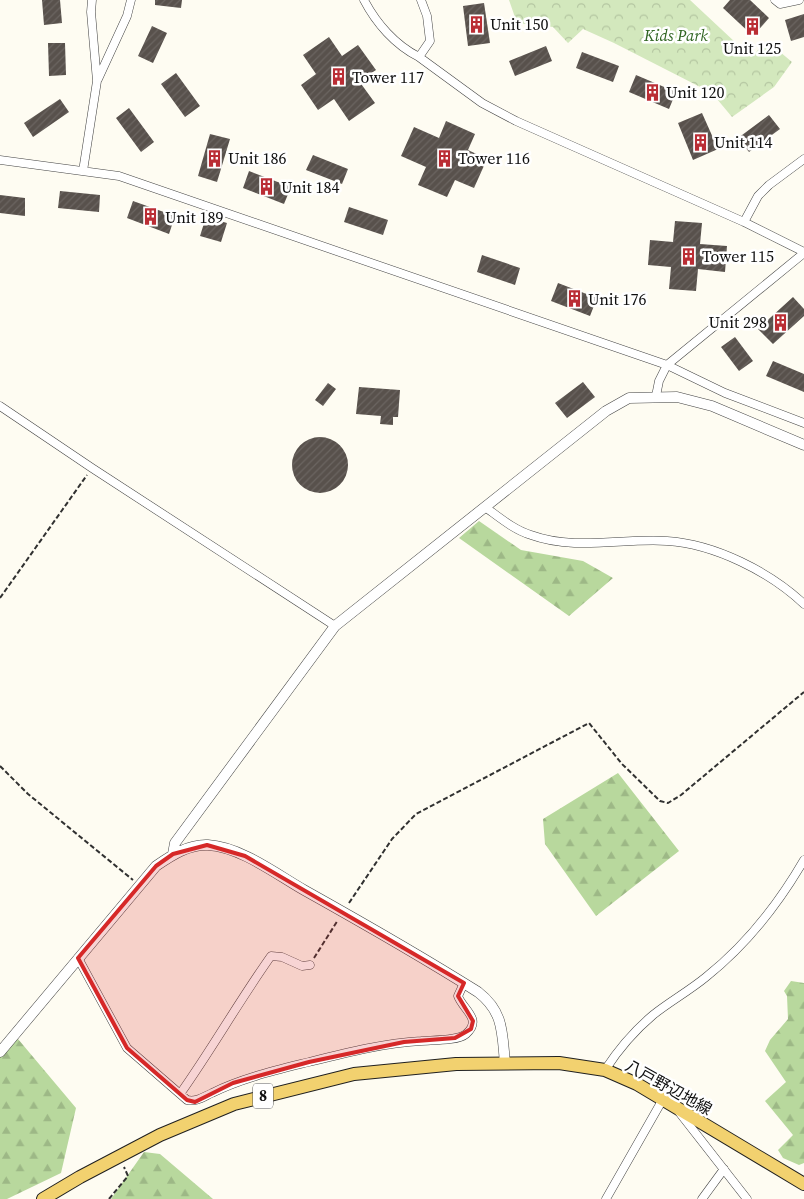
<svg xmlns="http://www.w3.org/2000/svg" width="804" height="1199" font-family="'Source Serif 4','Noto Sans JP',serif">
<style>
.forest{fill:url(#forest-firs)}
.park{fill:url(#park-crowns)}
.building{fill:url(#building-hatch)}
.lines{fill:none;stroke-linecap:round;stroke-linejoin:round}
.minor-casing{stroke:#424242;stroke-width:9}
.tertiary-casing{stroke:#424242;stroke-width:11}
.primary-casing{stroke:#202020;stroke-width:14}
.path{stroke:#313131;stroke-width:2;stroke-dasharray:5 2.5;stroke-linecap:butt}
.minor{stroke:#fff;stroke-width:8}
.tertiary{stroke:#fff;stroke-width:10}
.primary{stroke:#f2d16f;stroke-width:12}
.marked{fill:#d62828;fill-opacity:0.2;stroke:#d62828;stroke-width:4;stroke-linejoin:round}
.labels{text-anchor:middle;stroke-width:5;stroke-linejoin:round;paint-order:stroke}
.shield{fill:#fff;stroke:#575757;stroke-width:1}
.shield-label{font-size:15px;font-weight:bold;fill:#0f0f0f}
.poi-label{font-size:16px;fill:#0f0f0f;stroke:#fff;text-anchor:start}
.park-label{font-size:16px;font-style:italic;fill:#306522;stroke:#fff}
.street-label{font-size:16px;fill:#0f0f0f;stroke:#fff}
</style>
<defs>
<pattern id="forest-firs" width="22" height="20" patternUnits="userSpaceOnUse" patternTransform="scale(1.25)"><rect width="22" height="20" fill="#b8d89d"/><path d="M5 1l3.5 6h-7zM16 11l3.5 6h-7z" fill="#9db886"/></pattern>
<pattern id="park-crowns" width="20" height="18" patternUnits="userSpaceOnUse" patternTransform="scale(1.25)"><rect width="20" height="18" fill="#d3e8bd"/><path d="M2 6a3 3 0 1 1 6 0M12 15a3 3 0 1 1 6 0" fill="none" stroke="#b4c6a1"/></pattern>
<pattern id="building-hatch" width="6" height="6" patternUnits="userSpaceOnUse" patternTransform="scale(1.25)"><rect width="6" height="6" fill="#58514c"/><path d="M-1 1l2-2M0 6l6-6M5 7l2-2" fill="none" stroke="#6b6561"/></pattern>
</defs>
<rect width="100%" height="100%" fill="#fefcf2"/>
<path class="forest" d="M479 521 521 550 583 561 613 578 569 616 459 538Z
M618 773 679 851 596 916 545 844 543 819Z
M791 981 804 983V1163L799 1165 783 1158 778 1150 793 1135 765 1101 786 1082 765 1051 770 1040 788 1019 787 996 784 991Z
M18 1039 76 1108 61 1173 7 1199H0V1053Z
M144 1152 160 1154 213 1199H111Z"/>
<path class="park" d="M509 0H690L751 57 767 41 792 62 774 87 732 117 712 93 614 43 583 29 568 43 553 27 517 23Z"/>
<path class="building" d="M42 0H60L62 23 44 25Z
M155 0H182L181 8 155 5Z
M730 0H750L769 18 753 36 723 8Z
M484 3 490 43 468 46 463 6Z
M804 14V37L791 41 785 20Z
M152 26 167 33 153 63 138 56Z
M329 37 342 56 358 45 376 70 359 81 375 103 349 121 334 99 318 110 301 85 316 74 303 55Z
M48 43H65L66 75 49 76Z
M546 46 552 61 515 76 509 61Z
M582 52 619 66 613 82 576 68Z
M176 73 200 106 185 117 161 84Z
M636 75 676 92 669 109 629 92Z
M60 99 69 112 33 137 24 123Z
M129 108 154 142 141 152 116 118Z
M702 113 718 149 693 160 678 123Z
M769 115 780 129 749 152 738 138Z
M446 121 475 134 468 150 487 159 474 188 455 180 447 197 418 185 426 167 401 156 414 127 439 138Z
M210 134 230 139 217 182 198 176Z
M313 155 348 169 342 184 306 170Z
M249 171 291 187 284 204 243 188Z
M60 191 100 195 99 212 58 208Z
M0 195 25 198V216L0 213Z
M133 201 175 216 169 234 127 218Z
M349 207 388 220 383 235 344 222Z
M206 217 227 223 221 242 200 236Z
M675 221 702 223 700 244 727 246 725 272 698 269 696 291 669 289 671 267 648 265 650 240 673 242Z
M482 255 520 268 515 285 477 272Z
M558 283 597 298 590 316 551 301Z
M793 297 804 309V316L773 344 758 329Z
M735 337 753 361 739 371 721 347Z
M773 361 804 374V392L766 376Z
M583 382 595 397 567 418 555 403Z
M328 383 336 389 323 406 315 400Z
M359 387 400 390 398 417H393V425L380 424 381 416 356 414Z
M292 465a28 28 0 1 1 56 0a28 28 0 1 1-56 0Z"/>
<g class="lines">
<defs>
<path id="minor" d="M364 0C376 23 395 45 419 57L482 103 516 121 744 222 804 252
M775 0 780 4 799 0
M419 57 430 41 427 16 421 0
M98 79 127 16 131 0
M0 160 119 176 667 365 725 393 804 423
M83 171 97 81 91 12 92 0
M744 222 758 196 769 185 804 159
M656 396 659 381 667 365 804 253
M0 406 92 468 335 626
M485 507C499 517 514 530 531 535 575 551 622 538 667 541 715 544 770 572 804 604
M78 958 127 1048 187 1100C197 1102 203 1097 212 1093 242 1078 277 1070 309 1062 345 1053 384 1043 421 1041 432 1040 458 1041 466 1034 483 1019 463 1010 458 996L464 983
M605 1070C618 1050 634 1031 653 1015 669 1002 689 991 706 977 745 946 779 903 804 860
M180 1094C212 1049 239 1001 271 956L282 957 302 966 310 965
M679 1112 747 1199
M606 1199 663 1099
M702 1199 724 1169"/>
<path id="tertiary" d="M173 854 175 843 335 626 606 411 629 398 677 397 712 406 804 445
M0 1052 156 866C172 855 189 844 208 845 241 847 276 874 304 890 363 923 421 956 478 992 504 1012 502 1033 505 1063"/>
<path id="primary" d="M43 1199 80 1177 160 1135 234 1104 354 1074 456 1064 559 1063 605 1070 637 1084 804 1184"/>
</defs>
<use href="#minor" class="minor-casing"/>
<use href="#tertiary" class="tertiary-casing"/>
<use href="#primary" class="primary-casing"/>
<path class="path" d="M0 598 87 475
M0 766 28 794 133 880
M349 903 392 839 416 814 589 723 622 764 660 801 668 803 681 795 804 692
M314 958 338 920
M109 1199 128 1176 124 1167"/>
<use href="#minor" class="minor"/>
<use href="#tertiary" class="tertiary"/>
<use href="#primary" class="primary"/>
</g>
<path class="marked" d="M207 845 245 856 464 983 458 996 473 1021 471 1029 455 1038 404 1042 309 1062 233 1083 195 1102 187 1100 127 1048 78 958 156 866 173 854Z"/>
<defs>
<symbol id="building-bare" viewBox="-9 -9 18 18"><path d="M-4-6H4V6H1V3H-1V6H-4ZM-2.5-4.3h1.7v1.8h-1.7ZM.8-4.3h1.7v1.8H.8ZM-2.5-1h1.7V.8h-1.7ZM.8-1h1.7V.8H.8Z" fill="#ba2d34" stroke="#fff" stroke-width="2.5" paint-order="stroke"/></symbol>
</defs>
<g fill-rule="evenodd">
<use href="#building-bare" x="464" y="12" width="25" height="25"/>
<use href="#building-bare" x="740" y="14" width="25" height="25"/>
<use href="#building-bare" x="326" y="64" width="25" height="25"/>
<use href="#building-bare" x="640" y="80" width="25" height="25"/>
<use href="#building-bare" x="688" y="130" width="25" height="25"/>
<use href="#building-bare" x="202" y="146" width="25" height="25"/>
<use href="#building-bare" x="432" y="146" width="25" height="25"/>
<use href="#building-bare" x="254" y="174" width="25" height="25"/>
<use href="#building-bare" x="138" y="204" width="25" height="25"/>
<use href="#building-bare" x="676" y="244" width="25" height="25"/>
<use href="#building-bare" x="562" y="286" width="25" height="25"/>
<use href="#building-bare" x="768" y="310" width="25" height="25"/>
</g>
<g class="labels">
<rect class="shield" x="253" y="1083.5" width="20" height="25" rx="4"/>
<g class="shield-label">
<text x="263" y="1101">8</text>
</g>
<g class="poi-label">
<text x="490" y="30">Unit 150</text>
<text x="752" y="54" text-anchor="middle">Unit 125</text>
<text x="352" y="83">Tower 117</text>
<text x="666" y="98">Unit 120</text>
<text x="714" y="148">Unit 114</text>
<text x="228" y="164">Unit 186</text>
<text x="458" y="164">Tower 116</text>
<text x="281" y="193">Unit 184</text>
<text x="165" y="223">Unit 189</text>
<text x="702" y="262">Tower 115</text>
<text x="588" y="305">Unit 176</text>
<text x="767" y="328" text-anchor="end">Unit 298</text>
</g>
<g class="park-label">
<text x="676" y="41">Kids Park</text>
</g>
<g class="street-label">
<text transform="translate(669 1087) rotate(29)" y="6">八戸野辺地線</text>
</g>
</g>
</svg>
